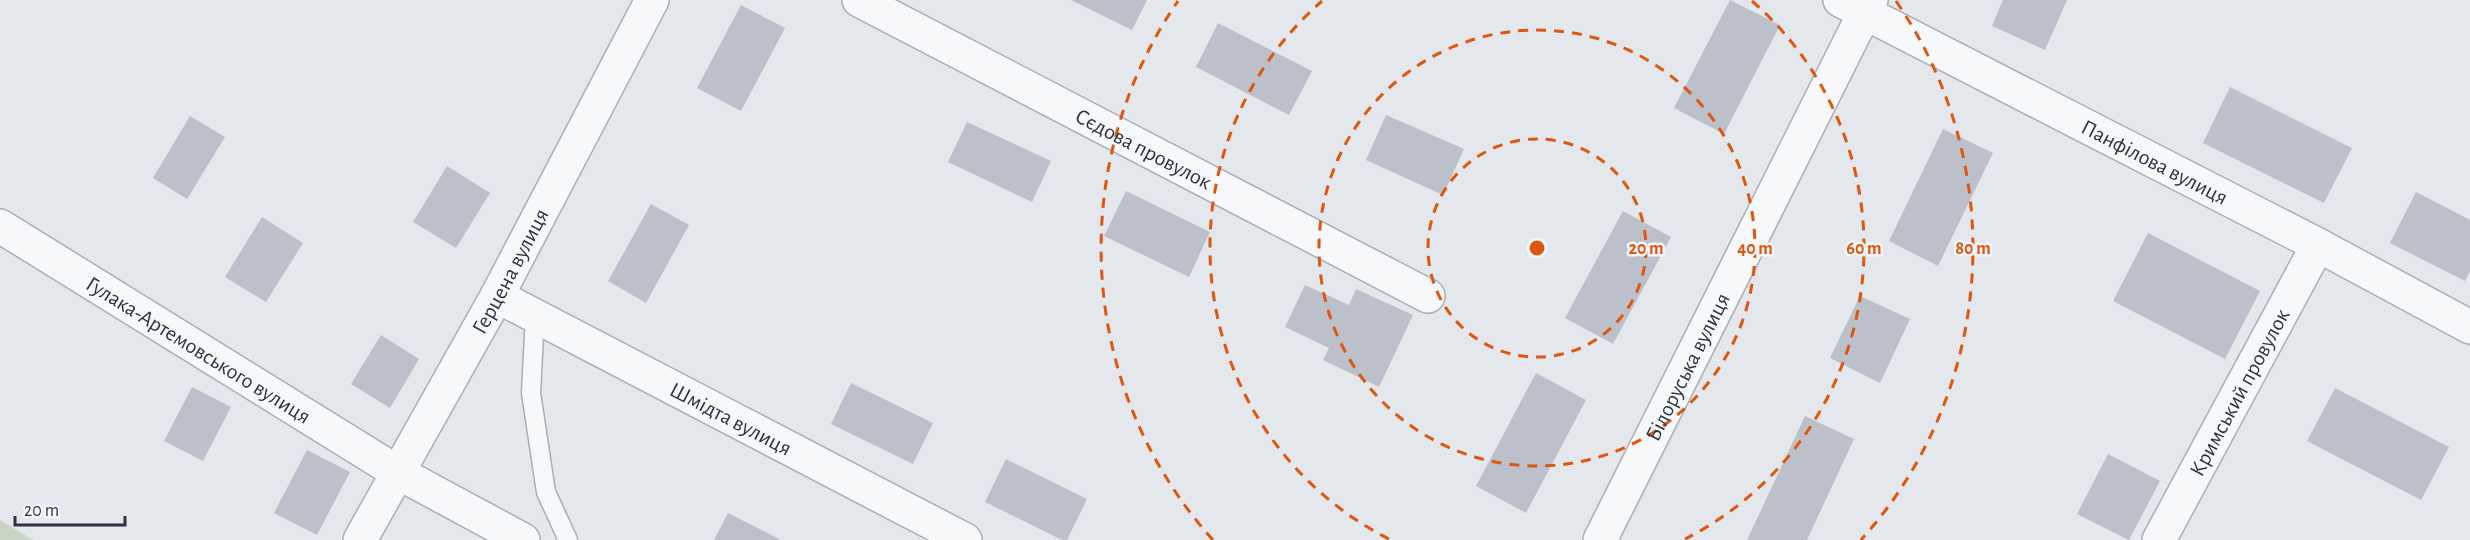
<svg xmlns="http://www.w3.org/2000/svg" width="2470" height="540" font-family="'Alegreya Sans',sans-serif">
<style>
.green{fill:#c9d6c5}
.building{fill:#bbc0ca}
.lines{fill:none;stroke-linecap:round;stroke-linejoin:round}
.lane-casing{stroke:#a9aeb7;stroke-width:21}
.street-casing{stroke:#a9aeb7;stroke-width:36}
.lane{stroke:#f7f8fa;stroke-width:18}
.street{stroke:#f7f8fa;stroke-width:33}
.ring{fill:none;stroke:#df570f;stroke-width:3;stroke-dasharray:10 8}
.labels{text-anchor:middle;stroke-width:5;stroke-linejoin:round;paint-order:stroke}
.street-label{font-size:22px;fill:#2b3445;stroke:#f4f6f9}
.centre{fill:#df570f;stroke:#f4f6f9;stroke-width:3}
.ring-label{font-size:18px;text-anchor:middle;font-weight:bold;fill:#df570f;stroke:#f4f6f9;stroke-width:5;stroke-linejoin:round;paint-order:stroke}
</style>
<rect width="100%" height="100%" fill="#e4e7ec"/>
<path class="green" d="M0 520 33 540H0Z"/>
<path class="building" d="M1071 0H1147L1132 30Z
M1730 0 1780 25 1724 134 1674 108Z
M2003 0H2067L2045 50 1992 26Z
M741 5 785 28 741 111 697 88Z
M1218 23 1312 71 1289 115 1196 67Z
M2230 87 2352 148 2324 203 2203 143Z
M1386 115 1464 149 1443 195 1366 160Z
M190 116 225 137 187 199 153 178Z
M967 122 1051 161 1032 202 948 162Z
M1943 129 1993 153 1938 266 1889 241Z
M447 166 490 193 456 248 413 222Z
M1126 191 1210 232 1189 277 1104 236Z
M2416 192 2470 220V271L2465 281 2390 243Z
M651 204 689 225 646 303 608 281Z
M1623 211 1671 237 1613 344 1565 318Z
M262 217 303 243 266 302 225 277Z
M2148 233 2260 291 2225 359 2113 301Z
M1305 285 1349 305 1356 289 1413 315 1379 387 1323 360 1329 348 1285 327Z
M1860 296 1910 319 1880 383 1830 358Z
M381 335 419 359 390 408 351 384Z
M1536 373 1586 400 1526 513 1476 486Z
M851 383 933 423 913 464 831 424Z
M192 387 231 407 203 461 164 441Z
M2335 388 2449 447 2421 500 2307 441Z
M1805 416 1854 439 1807 540H1747Z
M307 450 350 472 317 535 274 513Z
M2108 454 2160 481 2129 540 2077 514Z
M1006 459 1087 499 1067 540H1062L985 502Z
M728 513 781 540H714Z"/>
<g class="lines">
<defs>
<path id="lane" d="M535 315 531 393 546 492 568 540"/>
<g id="street">
<path id="s1" d="M859 0 1428 296"/>
<path id="s2" d="M1840 0 2318 245 2470 327"/>
<path id="s3" d="M0 226 397 472 523 540"/>
<path id="s4" d="M497 296 965 540"/>
<path id="s5" d="M360 540 497 296 652 0"/>
<path id="s6" d="M1600 540 1871 0"/>
<path id="s7" d="M2159 540 2318 245"/>
</g>
</defs>
<use href="#lane" class="lane-casing"/>
<use href="#street" class="street-casing"/>
<use href="#lane" class="lane"/>
<use href="#street" class="street"/>
</g>
<g class="ring">
<circle cx="1537" cy="248" r="109"/>
<circle cx="1537" cy="248" r="218"/>
<path d="M1389 539A327 327 0 0 1 1322 1M1752 1A327 327 0 0 1 1685 539"/>
<path d="M1213 540A436 436 0 0 1 1178 1M1896 1A436 436 0 0 1 1861 540"/>
</g>
<g class="labels">
<g class="street-label">
<text dy="8" stroke="none"><textPath href="#s1" startOffset="321">Сєдова провулок</textPath></text>
<text dy="8" stroke="none"><textPath href="#s2" startOffset="354">Панфілова вулиця</textPath></text>
<text dy="8" stroke="none"><textPath href="#s5" startOffset="308">Герцена вулиця</textPath></text>
<text dy="8" stroke="none"><textPath href="#s3" startOffset="234">Гулака-Артемовського вулиця</textPath></text>
<text dy="8" stroke="none"><textPath href="#s6" startOffset="194">Білоруська вулиця</textPath></text>
<text dy="8" stroke="none"><textPath href="#s7" startOffset="168">Кримський провулок</textPath></text>
<text dy="8" stroke="none"><textPath href="#s4" startOffset="264">Шмідта вулиця</textPath></text>
</g>
</g>
<circle cx="1537" cy="248" r="9" class="centre"/>
<g class="ring-label">
<text x="1646" y="254">20 m</text>
<text x="1755" y="254">40 m</text>
<text x="1864" y="254">60 m</text>
<text x="1973" y="254">80 m</text>
</g>
<path d="M15 516v9h110v-9" fill="none" stroke="#2b3445" stroke-width="3"/>
<text x="24" y="516" font-size="18" fill="#2b3445" stroke="#f4f6f9" stroke-width="4.5" paint-order="stroke">20 m</text>
</svg>
